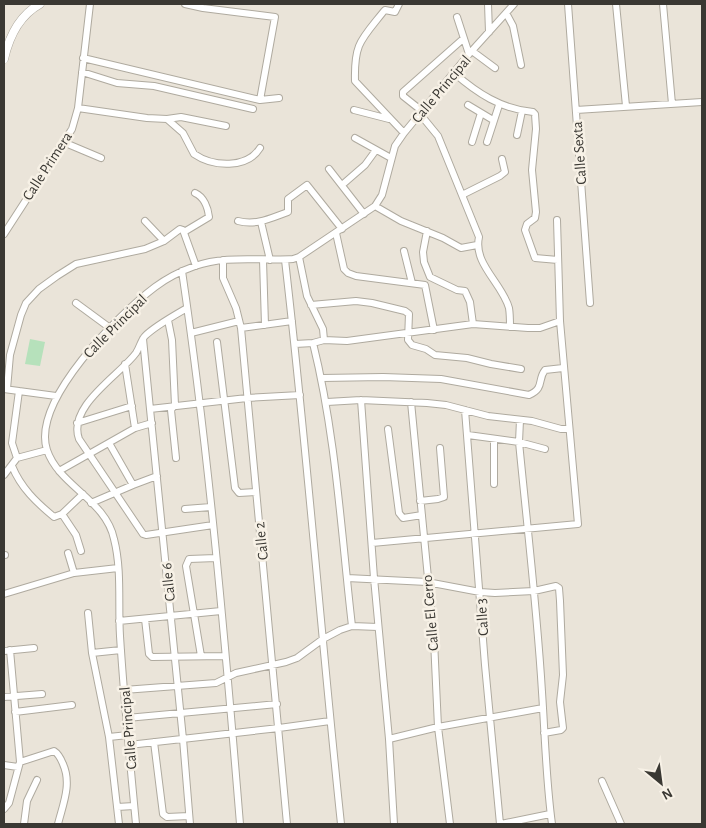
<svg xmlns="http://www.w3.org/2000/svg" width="706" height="828" font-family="'Alegreya Sans',sans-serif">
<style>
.green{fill:#b6e1bb}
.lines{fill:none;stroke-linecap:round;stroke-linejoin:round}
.minor-casing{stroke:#afaa9f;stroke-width:8}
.major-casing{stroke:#afaa9f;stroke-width:9}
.minor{stroke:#fff;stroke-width:6}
.major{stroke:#fff;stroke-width:8}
.labels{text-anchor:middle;stroke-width:5;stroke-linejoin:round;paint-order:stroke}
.street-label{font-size:15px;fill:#3a3833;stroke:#f7f1e6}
</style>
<rect width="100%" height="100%" fill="#eae4d9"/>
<path class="green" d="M30 339 45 342 40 366 25 364Z"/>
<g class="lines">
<defs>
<path id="minor" d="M185 4 203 8 275 17 260 100
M399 4 395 12 385 10 384 11C361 40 354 43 355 81L404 133
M488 4 489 32
M568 4 590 303
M616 4 626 106
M663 4 672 104
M506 13 513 26 521 65
M457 17 469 54
M472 51 495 68
M83 58 260 100 279 98
M82 72 117 83 154 86 253 109
M454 73C477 93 501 109 533 112L535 114 536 129 532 170 536 212 535 218 527 224 525 230 535 258 558 260
M468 105 493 120
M78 108 147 118 167 119 183 133 194 154C213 167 247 169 260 148
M354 110 389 119
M576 110 702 102
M422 111 403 96V92L463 39
M420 114 438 136 479 237C473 264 502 283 509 308 510 314 510 321 510 327
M167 119 181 117 226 126
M517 135 522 111
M355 138 391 158
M63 142 101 158
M472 142 481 113
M487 142 499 105
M329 169 364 214
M342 185 365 165 376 150
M462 195 500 176 505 172 502 159
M375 206 401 221 443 238 461 248 477 245
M145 221 164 241
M238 221C256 226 271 218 288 212V199L307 185 342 229
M261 222 270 260
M427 231 423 252 424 262 430 277 457 290 465 291 470 302 473 324
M184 232 209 217C208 208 204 197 195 193
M336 233 344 269 348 273 356 276 425 285 434 330
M4 234 72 129 78 108 90 4
M404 251 412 283
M299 257 307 296 323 329 324 340
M223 260V278L236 308 241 328 287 824
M263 260 265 325
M285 260C307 448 321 636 341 824
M182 271C209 454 225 640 240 824
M76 303 110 328
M311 305 356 301 372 303 405 311 409 314 408 340 412 345 426 349 435 355 467 358 491 364 521 369
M187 308C175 315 155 326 145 336 141 340 140 347 136 353 120 375 67 406 79 439L143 534 146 535 213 525
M168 320 172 340 175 405 171 410 176 458
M241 328 292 321
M191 333 239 321
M143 339 183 739 190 824
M217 342 235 488 239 493 256 492
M313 343C336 436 341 531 352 626
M295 344 313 343 324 340 347 341 473 324 528 328H540L560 321
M125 364 135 428
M322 378 383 377 441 379 529 395C545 388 537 380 545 370L563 368
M4 389 56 396
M7 389 10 355 21 315 26 303 39 289 57 276 76 264 145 249 164 241 180 229 183 230 196 266
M361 400 374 578 389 739 394 824
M327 402 361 400 427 403 446 405 488 416 532 421 561 429H569
M411 402 434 640 438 727 450 824
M150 409 247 398 300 395
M465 410 485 665 500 824
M520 420 519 442C527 525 537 608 542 692 545 736 546 780 552 824
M77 423 132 406
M388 429 399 513 403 518 422 515
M468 435 519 442 545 449
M494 439V484
M109 443 133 485
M17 458 12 443 19 391
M12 466C21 488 36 502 54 517L62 514 76 535 81 551
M59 471 135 428 152 423
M4 475 17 458 47 450
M420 501 438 499 444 497 440 448
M91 503 133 485 157 476
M185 509 211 507
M62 514 83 494
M372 543 578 524 560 321 557 220
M68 553 74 573
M4 555H5
M347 578 427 582 480 592 495 593 534 591 556 586 559 588 560 601 563 675 560 702 563 728 561 730 544 733
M4 594 74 573 118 568
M88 613 92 653 109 737 119 824
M145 619 149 654 152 657 225 656
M119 621 221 611
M4 651 34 648
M92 653 121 650
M201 656 186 566 189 559 216 558
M124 690 216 683 236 673 286 662 297 658 323 639 340 630 352 626 378 627
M4 697 42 694
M15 712 72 705
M127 718 277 704
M109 737 128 735
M389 739 438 727 543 708
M154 742 163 814 167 817 189 816
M129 745 279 728 330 721
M20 762 54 751C59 754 61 759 63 764 72 784 63 804 58 824
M4 765 18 767
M602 781 621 824
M117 807 134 806
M4 809 9 803 20 762 10 650
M24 824 27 801 37 780
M136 824C130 762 124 699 120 636 118 604 122 570 114 539 106 500 59 486 47 450 31 401 119 314 155 287 167 278 181 271 195 266 225 255 261 261 293 259L299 257 375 206 382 195 395 146 404 133 469 54 514 4
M501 824 550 814"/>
<path id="major" d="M4 59C9 37 20 15 40 4"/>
</defs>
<use href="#minor" class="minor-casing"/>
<use href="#major" class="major-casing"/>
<use href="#minor" class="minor"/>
<use href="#major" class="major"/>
</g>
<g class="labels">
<g class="street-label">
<text transform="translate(441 89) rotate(-50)" y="5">Calle Principal</text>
<text transform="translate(579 153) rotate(-94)" y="5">Calle Sexta</text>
<text transform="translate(47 166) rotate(-57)" y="5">Calle Primera</text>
<text transform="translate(115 326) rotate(-45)" y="5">Calle Principal</text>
<text transform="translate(261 541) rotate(-96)" y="5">Calle 2</text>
<text transform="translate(168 582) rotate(-96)" y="5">Calle 6</text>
<text transform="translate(430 613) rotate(-95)" y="5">Calle El Cerro</text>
<text transform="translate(482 617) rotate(-94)" y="5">Calle 3</text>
<text transform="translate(128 728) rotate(-95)" y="5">Calle Principal</text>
</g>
</g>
<rect width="706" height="828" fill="none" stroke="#3a3833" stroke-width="10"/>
<g transform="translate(661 783) rotate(151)" stroke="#f7f1e6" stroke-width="4" paint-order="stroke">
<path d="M0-4L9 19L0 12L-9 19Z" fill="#3a3833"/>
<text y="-8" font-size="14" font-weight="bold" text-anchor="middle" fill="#3a3833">N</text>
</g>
</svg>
